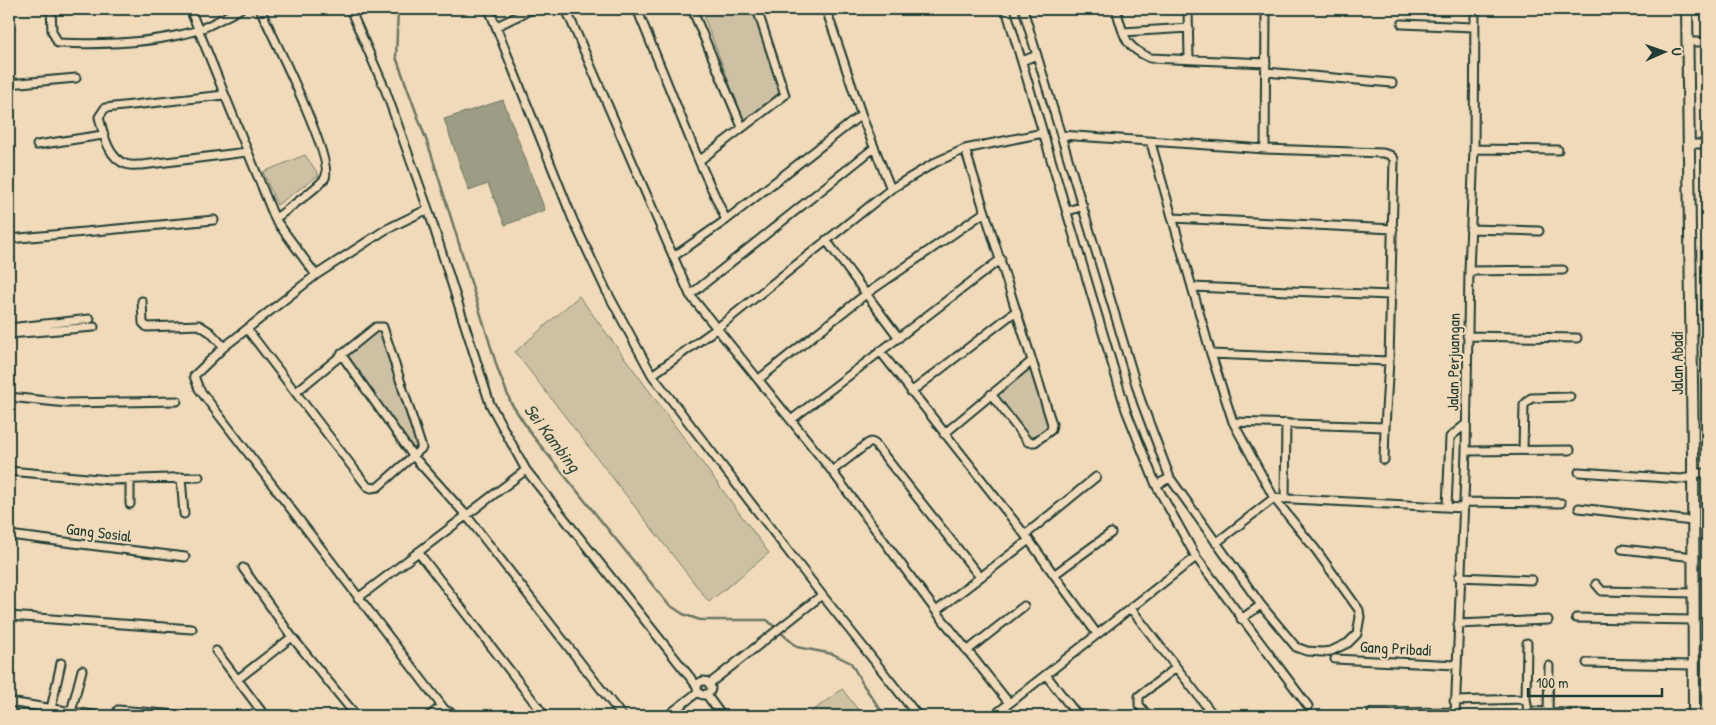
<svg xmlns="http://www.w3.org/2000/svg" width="1716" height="725" font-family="'Patrick Hand',sans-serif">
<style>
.green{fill:#cec1a3;stroke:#767f6c}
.water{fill:#9d9c84;stroke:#6b7664}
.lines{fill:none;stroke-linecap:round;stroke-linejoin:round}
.stream{stroke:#6b7664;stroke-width:2.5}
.street-casing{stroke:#1f3d34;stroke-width:11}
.secondary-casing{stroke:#1f3d34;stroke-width:14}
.street{stroke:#f0dab9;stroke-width:7}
.secondary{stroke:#f0dab9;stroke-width:10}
.labels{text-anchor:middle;stroke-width:4.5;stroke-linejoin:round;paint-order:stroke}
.street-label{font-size:16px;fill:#1f3d34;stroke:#f0dab9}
.water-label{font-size:18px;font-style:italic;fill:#324b40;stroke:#f0dab9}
</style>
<rect width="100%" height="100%" fill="#f0dab9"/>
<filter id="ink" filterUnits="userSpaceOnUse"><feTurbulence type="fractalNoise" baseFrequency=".02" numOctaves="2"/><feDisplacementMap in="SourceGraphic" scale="10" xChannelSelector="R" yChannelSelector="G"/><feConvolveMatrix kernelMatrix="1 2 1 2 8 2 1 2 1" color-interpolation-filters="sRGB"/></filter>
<g filter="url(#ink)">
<path class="green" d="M701 9H756L783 89 744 121Z
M305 155 319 175 277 205 263 172Z
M579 296 769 553 709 602 515 352Z
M381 327 420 450 413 455 344 355Z
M1032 362 1050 425 1030 441 992 395Z
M842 689 863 716H806Z"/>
<path class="water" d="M503 100 545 210 505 225 488 184 469 191 444 119Z"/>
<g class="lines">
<path class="stream" d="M398 9 396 57 431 153 498 370 511 403 532 435 668 604 683 614 700 620H767L797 647 833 654 851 663 864 686 885 716"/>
<defs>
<path id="street" d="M51 9 52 31 58 43C103 45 153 43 195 31 211 26 226 16 240 9
M190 9 275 219 316 275
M260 9C271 32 335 161 325 178 317 189 287 209 275 219
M350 9 385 89 428 209 490 404 526 470 697 686
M489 9 573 220 606 290 652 375 822 595 918 716
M566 9 690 295 832 471 936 611 1009 703
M637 9 699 161 726 220
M692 9 742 127
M826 9 864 122 891 189
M1006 9 1126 410 1156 485 1196 557 1308 706
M1023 9 1141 401 1170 478 1261 605 1296 647 1307 651 1322 652 1331 651 1348 643 1357 634 1360 617 1359 610 1316 550 1274 498 1233 422 1211 354 1151 143
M1116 9C1124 35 1123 46 1150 58L1266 63
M1188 9 1189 58
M1402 24 1473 27
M497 26 532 9
M1123 32 1189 28
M1687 42H1707
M1022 61 1037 55
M1266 72 1392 83
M9 84 76 78
M224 95 105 108 99 117C103 132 108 159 126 164 130 166 137 165 142 165L247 152
M1061 135 1265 149 1383 153 1390 155 1394 159 1389 361 1385 427 1233 422
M1688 144H1707
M37 145 103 135
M965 149 1052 424 1051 430 1035 442H1028L991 394
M1265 149 1266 9
M1474 149 1558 150
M699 161 785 95 757 9
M428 209 385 230 316 275 224 347 194 376 199 389 445 710 447 716
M1068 211 1083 206
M1173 218 1393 229
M1470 229 1539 231
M9 239 214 220
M826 240 899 338
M673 257 726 220 861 115
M1469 271 1563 270
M1192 287 1391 295
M690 295 874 148
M142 301 143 323 147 327 199 325 210 332 224 347
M9 328 90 319
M247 329 367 486 371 488 378 487 422 448 383 327H376L296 392
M9 334 94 327
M1467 336 1577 338
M880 351 1029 540 1097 634
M341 354 413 456 466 515 622 716
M1211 354 1389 361
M652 375 716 329 891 189 936 162 965 149 1043 133
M759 379 866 294 985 212
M911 392 1016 311
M9 397 67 403 177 401
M791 420 1001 259
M944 434 1032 361
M1523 450 1524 405 1531 398 1570 397
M1466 451 1570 450
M1384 460 1385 427
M9 471 110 480 199 477
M832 471 867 444 871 442 875 444 980 577
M1579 472 1681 479 1693 477
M1693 473H1707
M181 477 184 514
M130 479V504
M1156 485 1170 478
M1285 499 1286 423
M1464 502 1561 503
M1447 507 1450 437 1466 424
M1579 508 1692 521
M9 535 185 557
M1025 535 1096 477
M1216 543 1274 498 1463 508
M1622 549 1694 557
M418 552 545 716
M243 568 292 637
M1055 574 1111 533
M1459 577 1532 580
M1596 584 1602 591 1693 593
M358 598 526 470
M1132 610 1214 716
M936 611 1029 540
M9 616 192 629
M1576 618 1693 620
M1241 619 1261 605
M1458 624 1548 620
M1527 643 1526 699 1528 711 1619 716
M216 651 265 716
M967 651 1024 606
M1335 659 1456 665
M1587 663 1693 665
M1046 675 1078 716
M238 679 292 637 354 713
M697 688a7 7 0 1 1 14 0a7 7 0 1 1-14 0Z
M709 684 822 595
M706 694 722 716
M1454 701 1526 699
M9 702 93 715
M51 709 61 663
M118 710 189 716
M445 710 458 716
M1548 711 1549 666
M71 712 82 670
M1372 713 1455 712
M429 716 442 706
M667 716 698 692
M993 716 1196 557
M1148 716 1139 705V696L1176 668
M1455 716 1466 451 1469 271 1474 149 1475 9"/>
<path id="secondary" d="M1687 9 1693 455 1694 716"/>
</defs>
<use href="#street" class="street-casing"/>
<use href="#secondary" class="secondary-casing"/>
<use href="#street" class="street"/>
<use href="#secondary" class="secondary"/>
</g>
</g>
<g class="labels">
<g class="street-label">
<text transform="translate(1453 362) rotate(-89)" y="6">Jalan Perjuangan</text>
<text transform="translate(1677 363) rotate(-90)" y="6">Jalan Abadi</text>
<text transform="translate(99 532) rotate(7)" y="6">Gang Sosial</text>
<text transform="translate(1396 648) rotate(3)" y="6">Gang Pribadi</text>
</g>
<g class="water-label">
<text transform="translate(552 438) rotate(53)" y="6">Sei Kambing</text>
</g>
</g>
<rect width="1716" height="725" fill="none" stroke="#f0dab9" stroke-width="30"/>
<rect x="15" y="15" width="1686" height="695" fill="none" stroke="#1f3d34" stroke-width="2" filter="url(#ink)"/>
<g transform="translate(1664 52) rotate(88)" stroke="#f0dab9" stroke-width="4" paint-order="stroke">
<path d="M0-4L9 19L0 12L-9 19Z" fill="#1f3d34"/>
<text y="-8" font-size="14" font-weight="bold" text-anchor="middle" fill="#1f3d34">U</text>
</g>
<path d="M1528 688v8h134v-8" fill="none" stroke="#1f3d34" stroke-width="2.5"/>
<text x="1536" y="688" font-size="15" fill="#1f3d34" stroke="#f0dab9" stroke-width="4" paint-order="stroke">100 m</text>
</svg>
